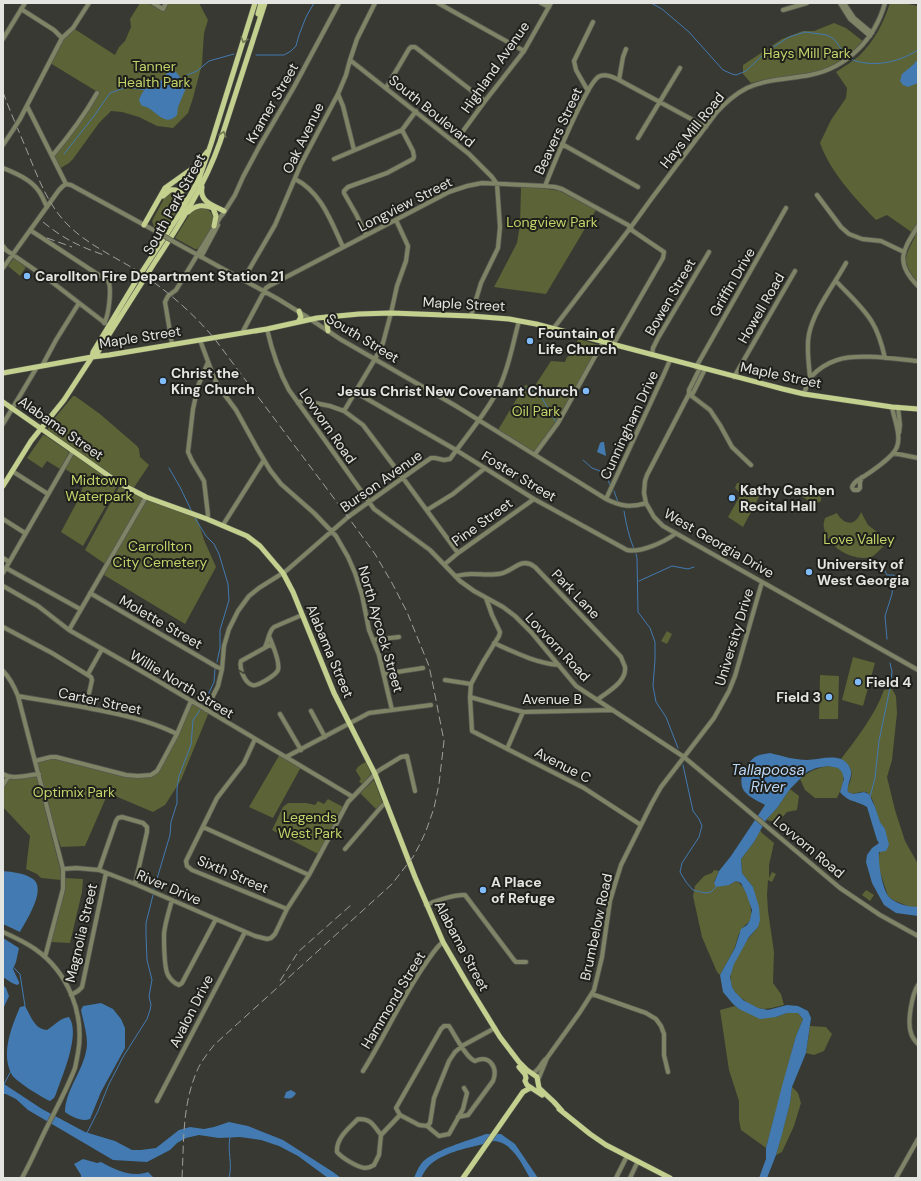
<svg xmlns="http://www.w3.org/2000/svg" width="921" height="1181" font-family="'DM Sans',sans-serif">
<style>
.green{fill:#5c6336}
.water{fill:#437ab1}
.lines{fill:none;stroke-linecap:round;stroke-linejoin:round}
.stream{stroke:#437ab1;stroke-width:1}
.minor-casing{stroke:#565851;stroke-width:5.5}
.major-casing{stroke:#565851;stroke-width:6}
.minor{stroke:#7e8465;stroke-width:4}
.major{stroke:#c4d08e;stroke-width:5}
.rail{stroke:#9e9f9a;stroke-width:1;stroke-dasharray:8 4;stroke-linecap:butt}
.minor-bridge-casing{stroke:#565851;stroke-width:5.5;stroke-linecap:butt}
.minor-bridge{stroke:#7e8465;stroke-width:4}
.oneway{stroke:#727855}
.oneway2{stroke:#404236}
.poi-dot{fill:#81bcfa;stroke:#1f1f1c;stroke-width:1.5}
.labels{text-anchor:middle;stroke-width:4;stroke-linejoin:round;paint-order:stroke}
.park-label{font-size:14px;fill:#c2d369;stroke:#1f1f1c}
.street-label{font-size:14px;fill:#e4e4e0;stroke:#1f1f1c}
.poi-label{font-size:14px;font-weight:bold;fill:#e4e4e0;stroke:#1f1f1c;text-anchor:start}
.water-label{font-size:15px;font-style:italic;fill:#b9d6f5;stroke:#1f1f1c}
</style>
<rect width="100%" height="100%" fill="#373932"/>
<path class="green" d="M140 3H147L163 11 168 3H199L208 20 204 33 202 64 193 98 188 113 173 128 157 126 139 117 122 112 111 111 99 123 73 159 69 163 61 168 52 156 91 102 96 91 50 63 62 38 73 28 115 55 119 47 125 41 131 27 130 19Z
M890 3H903L918 6V283C902 261 903 260 915 237L910 231 887 215 876 220C854 197 831 173 820 143L831 120 846 98 847 88 836 72C843 67 852 62 859 56 875 40 883 24 890 3Z
M834 23 846 28 864 42C846 60 826 72 800 76 784 78 767 78 751 83L743 74V65L782 39 803 31H814Z
M521 187 541 188 560 191 596 210 546 294 494 287 517 243 520 225Z
M172 192 181 195 182 203 164 232 154 227 152 221 166 195Z
M201 206C225 215 208 234 200 249H195L175 238 191 212Z
M14 258 26 267 20 276 8 266Z
M578 339 599 345 556 425 535 452H533L498 430 525 385 534 387 551 361 565 362 567 357 572 354Z
M73 396H75L100 414 137 446 139 449 140 457 149 465 133 489 121 482 49 431 48 429 49 425Z
M43 435 46 436 69 452 60 469 47 461 42 468 27 458Z
M76 454 119 483 83 546 61 532 78 500 85 481 65 469 73 455Z
M737 483H739L760 495 743 527 728 517 741 494 735 488Z
M120 485 147 500 197 518 204 540 216 567 185 624 104 575 108 566 85 550Z
M795 490 819 494 821 495V501L815 504H813L794 491Z
M861 512 868 525 881 535 886 544C881 548 876 555 871 557 853 562 827 547 824 528 823 525 824 522 825 518L837 513C844 526 856 526 861 512Z
M667 631 672 634 667 644 661 641Z
M853 657 875 663 863 706 842 700Z
M820 675 839 676 838 719H819Z
M892 689 896 696 897 713 892 760 887 777 895 810 905 841 918 864V907H910L893 900 888 896 879 869 878 860 885 829C883 827 881 824 879 821 876 814 874 795 866 792 862 791 857 793 853 794L848 792C847 787 848 786 850 782 854 770 850 766 841 759 857 738 875 715 884 690Z
M191 701 209 712 181 780 165 805 153 812 108 793 85 846 61 847 48 811 35 761 51 757 126 775 145 776 157 771Z
M280 754 301 767 273 818 249 807Z
M366 762 371 774 362 784 359 781 361 779 356 771C357 766 362 764 366 762Z
M828 766C831 766 835 767 838 768 849 773 841 790 837 798H815L805 790 800 779C809 771 817 768 828 766Z
M36 775 61 872V880L41 878 37 874 26 869 30 836 3 807V788L9 778Z
M374 780 383 804 376 809 360 793Z
M790 789 799 796 797 810 787 812 778 822 766 820 777 808Z
M328 799 345 808 320 855 272 830 283 807 288 803H306L315 805 318 801 324 804Z
M760 830 762 833 774 843 769 865V878L772 872 776 874 772 882 768 880 767 895 768 911 774 952 773 983 781 994 784 1005C766 1009 760 1013 744 1000 738 996 732 990 731 983 727 967 747 939 758 927L753 887 742 873 741 859 754 842Z
M714 870 719 871 714 882 729 885 736 881C747 886 754 909 750 920 748 924 744 925 742 929 738 933 737 941 735 947 731 956 725 965 720 975L717 972 702 937 693 896 695 886 704 876 712 873Z
M65 878 83 879 82 892 70 943 51 942 64 891Z
M866 890 874 895 870 901 862 895Z
M735 1006 739 1009 776 1017 787 1013H798L803 1019 796 1036 766 1148 741 1130 739 1120V1101L729 1070 720 1010Z
M810 1026 826 1027 832 1034 824 1051 814 1055 806 1053Z
M792 1087 798 1093 801 1103 794 1126 782 1152 776 1155 790 1103Z"/>
<path class="water" d="M916 61 918 62V83L908 87 903 85 900 81 902 74 914 64Z
M174 71 177 73 186 86V88L178 107 177 115C167 126 159 115 150 109 148 107 144 107 141 105L139 100C141 93 146 87 153 84 155 84 158 84 159 82 165 79 163 72 174 71Z
M602 442H604L606 456 597 452 600 443Z
M770 753C782 756 795 760 807 760 821 760 842 751 850 768 854 776 846 784 848 792L853 794 864 792 869 794 875 807 880 822 885 829 889 845 886 851 879 852C878 863 882 888 889 897 896 904 909 907 918 907V916L896 913 884 905 872 883 866 862 867 855 872 848 879 843 877 840 867 807C856 800 849 803 840 792L844 779 842 772 838 768 828 766 816 768 807 772 790 789 777 808 766 820 754 842 741 859 742 873 753 887 759 907 760 920 758 927 749 937 734 964 730 977 732 987 735 992 743 1000 758 1008 768 1010 787 1005 798 1006 808 1011 811 1018 806 1053 792 1087 790 1103 782 1134 776 1155 767 1178H759L766 1159V1148L782 1086 796 1036 803 1019 798 1013H787L776 1017 760 1019 739 1009 733 1004 723 992 720 975 735 948 741 929 747 925 750 920 752 910 746 893 741 883 736 881 729 885 716 887 714 883 719 871 731 856 765 805C758 801 750 798 744 791 737 780 745 764 755 757 759 754 765 754 770 753Z
M3 871C13 872 24 873 33 879 47 889 26 921 20 932L3 924Z
M3 938 19 948 16 962 13 969 19 982V984L17 985 12 983 3 977Z
M3 985 6 988 9 996 3 1009Z
M101 1003 113 1009 121 1019 125 1028V1048L101 1092 90 1119C82 1122 72 1117 65 1112 65 1089 86 1068 87 1044 87 1032 83 1021 81 1010L83 1006Z
M25 1006C31 1016 34 1029 47 1030 55 1025 60 1018 69 1017 81 1034 62 1076 56 1094L54 1098 50 1101C41 1097 17 1082 12 1075 0 1054 12 1026 20 1007Z
M3 1084H4L42 1109 85 1132 115 1141 132 1150H141L156 1148 179 1130 190 1127 204 1129 214 1127 229 1122 248 1126 283 1140 333 1172 341 1178H328L298 1156 279 1146 261 1140 240 1137 219 1138 199 1135 186 1138 177 1143 170 1150 147 1162 113 1160 28 1110 16 1099 6 1094H3Z
M291 1090 296 1093C293 1099 290 1099 284 1098L286 1092Z
M486 1134H501L515 1144 538 1178H530C522 1164 512 1142 494 1141 474 1147 449 1150 432 1163 427 1167 424 1172 421 1178H414C416 1173 418 1168 421 1164 430 1151 470 1140 486 1134Z
M83 1159 97 1163 101 1162C116 1170 131 1178 148 1172L154 1178H81V1175L74 1164Z"/>
<g class="lines">
<path class="stream" d="M651 3 662 9 689 32 723 70 732 74 736 75 746 71 766 52 789 37 805 32 827 35 834 39 847 57
M256 55H284L291 51 296 46 299 35 306 17 314 3
M850 59C872 68 898 63 918 50
M187 75 197 71 209 61 234 54
M64 154 94 116 110 93 127 87 146 90
M519 386 539 393 556 422
M583 460 592 468 600 471 602 476 608 480 610 485
M169 468 180 487 192 512
M614 491 618 502
M624 511C626 524 629 537 634 549
M195 518 206 536 214 544 219 554 228 584 229 600 220 630V648L217 662
M636 554 637 558 638 612 650 628 655 642V660L653 686 656 702 666 717 678 748
M878 563 884 569 887 575H894L892 594 885 616 887 639
M639 581 672 566 688 569 694 567
M204 704 214 682 215 669
M683 765 693 811 699 819 702 826 699 837 682 863 680 872 686 882 693 890 705 893 711 892 717 886
M870 797 875 778 879 741 890 688 892 672 890 663
M154 889 170 835 171 822 177 803V788L179 776 191 745 193 720 200 710
M14 968 20 974 25 1006
M4 1084 11 1071
M87 1133 98 1111 109 1084 123 1057 147 1019 150 1010 151 1005 149 996 152 980 147 960 146 935V923L153 895
M229 1178C233 1164 227 1151 230 1137"/>
<defs>
<path id="minor" d="M153 3 163 9 166 3
M438 3 524 51
M541 3 549 7
M840 3 850 19 870 36
M844 3 854 18 872 33
M21 9 54 30 62 38
M783 10 807 3
M3 39 25 3
M350 60 469 154 492 177 497 184 500 227 498 248 481 283 471 316
M619 80 623 57 626 49
M386 88 409 49 411 47H415L485 101
M588 91 576 70 574 61 593 22
M338 94 343 106 354 150
M27 106 66 184
M20 119 62 38 73 28 89 3
M638 138 680 68
M455 142 485 101 524 51 551 3
M562 144 638 187
M3 145 13 130
M52 156C69 136 84 116 97 93
M334 159 402 130 416 111
M3 168C15 173 30 179 38 190 42 195 44 201 47 207
M295 179C321 192 331 221 343 247
M66 184 71 185 159 233
M545 186C557 156 569 126 584 98 588 91 592 82 598 77 605 73 613 77 619 80L706 127
M817 195 841 227 849 234 862 239 881 241 904 252
M918 226C903 250 894 262 918 286
M30 230 108 281C112 287 109 316 104 323
M366 235 356 214 344 193V191L348 187 387 173 413 159 414 157 413 151 402 130
M176 243 278 299 304 315 340 339 456 406 606 499C620 506 631 508 646 503
M3 246 6 250 48 279 105 323
M201 257 218 225
M3 268 59 190 63 186 66 184
M243 280 275 225 301 164 338 94 346 75 350 60 357 39 375 3
M836 281C848 294 863 307 872 322 879 333 882 345 885 358
M267 329C272 351 278 370 289 390L374 509 430 550 460 581 474 591 503 607 515 616 531 632 576 686 684 757 840 888 880 915 918 936
M553 329 631 227 652 198 716 113C725 103 735 94 747 88 766 79 789 79 810 75 847 68 875 39 885 3
M242 333 266 288 269 286 449 192 467 186 482 183 545 186 555 187 562 189 628 225 633 231 664 252 663 258 613 345
M200 340 213 375 218 386 236 410 258 450 270 470 281 484 314 513 336 536 348 557 355 573 362 595 369 630 379 655 392 710
M172 344 165 302 168 296 176 290 221 216 223 214 235 195 243 177 259 147 294 87 339 3
M652 355 653 348 658 338 709 252
M42 366 56 340 79 303
M696 367 786 208
M700 368 689 390V394L647 475 645 481 644 493 646 503 654 517 663 526 918 670
M734 377 795 271
M810 378C809 364 806 348 809 334 814 310 834 285 846 263
M355 392 456 450 534 499 627 550C641 553 664 542 675 534
M689 394 710 410 720 425 732 447 751 465
M689 394 693 393 705 369
M804 394C806 388 808 381 811 377 818 369 828 363 837 360 856 353 897 359 918 361
M298 403 302 401 310 402 330 406 344 411 363 425 403 478 458 553
M898 407 900 425 899 433
M344 411 375 359 383 343 391 313 397 286 406 261 408 246 396 220
M3 424 37 367
M893 453 918 458
M535 454 558 423 603 342
M12 471 48 494
M862 477 860 482V488L858 490H854C852 488 851 488 853 485 855 481 859 479 863 477 871 472 888 460 894 452 904 440 894 420 892 407
M606 499 664 374 670 360
M427 510 453 494 485 468
M3 519 25 533
M207 519 208 515 204 481 192 461 188 452 193 409 198 386 208 362
M223 525 264 460
M3 558 9 562
M445 564 458 553 534 499
M6 568 80 609
M3 573 73 451
M456 576C461 575 466 574 471 574 482 574 493 576 503 573 515 569 522 557 535 567L621 657C622 660 624 664 625 667 627 682 607 692 597 700
M3 586 38 606 69 630 148 675 353 797
M90 593 217 667 222 669
M486 598 492 615 500 632 499 636 483 662 471 684 470 697 472 731 584 788 641 825
M3 627 52 653 91 677 92 680 86 707
M69 630 146 497
M269 636C272 643 280 663 278 670 276 675 257 687 252 685 244 682 239 668 241 661L268 646 271 645 273 647
M373 640 399 637
M494 643C516 653 536 663 559 665
M265 647C269 640 268 632 274 627L302 615
M3 671C10 678 14 686 18 696L63 869V889L45 957
M88 674 102 649
M384 674 423 668
M445 680 471 684
M18 696C46 701 75 705 103 711 129 716 153 722 177 734
M470 697 523 712 613 710
M206 710 218 686 222 669 224 646 229 629 238 611 249 596 259 588 286 571 348 517 415 469 431 458H435L444 460 450 459C467 435 486 414 499 388 509 368 513 342 519 321
M311 711 325 737
M280 714 301 750
M255 739 244 763 217 798 186 861 187 866 192 870 287 909
M507 749 523 712
M286 757 369 713 431 705
M35 761 51 757H56L126 775 138 776 151 775 157 771 162 762 177 734 191 701
M3 774C12 780 28 775 39 774
M3 785 8 777
M203 827 309 875
M345 849 382 806 386 803
M63 869 76 868 99 870 135 884 255 936 267 939 271 938 275 934 287 909 309 875 348 802 378 771 401 757 407 756 415 791
M99 870 116 821 118 818 122 817 143 823 147 827V832L135 884
M172 900C169 911 165 923 164 934 164 943 164 968 168 975 170 979 175 984 179 985L182 983 216 919
M426 905C435 901 456 894 465 895L514 960 516 962H526
M3 932C14 937 25 942 35 949 68 972 85 1014 78 1053 77 1058 76 1064 75 1068 67 1089 56 1109 46 1129 38 1145 31 1162 22 1178
M918 985C912 994 907 1022 911 1033 912 1037 915 1041 918 1044
M592 994 646 1013 656 1019 661 1026 664 1034V1055L668 1072
M71 995 78 991 82 987 106 873
M363 1071C385 1036 402 997 426 963 431 956 436 947 443 942
M533 1073C540 1070 541 1062 547 1058L580 1012 594 990 602 957 610 901 616 881 621 865 652 803 661 787 714 718 729 691 735 676 762 582
M538 1080 547 1058
M157 1101 245 932
M358 1119C372 1119 373 1125 381 1135L379 1155 374 1165C371 1167 368 1168 365 1168 357 1167 342 1158 337 1152 336 1138 349 1128 358 1119Z
M427 1126 419 1125 400 1115 396 1108 441 1029 444 1026H449C455 1035 466 1058 475 1061 490 1054 498 1068 493 1081L468 1115 458 1117
M427 1126 430 1123 434 1098 449 1061 455 1052 462 1046 495 1028
M427 1126 439 1136 449 1134 463 1109 467 1093 464 1088
M381 1135 400 1115
M616 1178 627 1156
M630 1178 638 1161
M896 1178 918 1139"/>
<path id="major" d="M258 14 261 3
M202 187C199 202 213 205 224 211
M163 196 170 190C179 189 186 194 184 204
M188 212C196 205 203 204 213 208L216 216 214 226
M144 225 165 188 196 166 207 152
M326 317 328 331
M298 322 301 317 299 311
M92 357 93 352 136 281 181 212 199 179 211 144 255 3
M3 373 92 357 109 355 267 329 317 318 359 314 391 313 471 316 509 319 536 324 783 389 804 394 892 407 918 409
M3 402 119 483 146 497 207 519 247 536 260 546 283 573 293 592 334 693 375 774 415 877 443 942 468 985 500 1037 519 1062 527 1070 537 1077 539 1088 554 1102 562 1111
M3 486 31 441 64 400 92 357 98 352 103 344C120 317 138 289 155 262 180 224 205 185 220 142L265 3
M519 1067 525 1074 526 1078 525 1081 527 1085 542 1095
M559 1109 590 1134 606 1145 670 1178
M463 1178 523 1092 530 1088"/>
</defs>
<use href="#minor" class="minor-casing"/>
<use href="#major" class="major-casing"/>
<use href="#minor" class="minor"/>
<use href="#major" class="major"/>
<path class="rail" d="M3 92C10 112 19 131 27 151 38 177 47 204 68 225 87 244 113 256 136 270 165 289 191 311 214 338L348 517 375 554 392 583 407 612 429 666 433 685 444 741 439 784 434 808 426 831 420 844 413 857 392 884 214 1045C208 1053 201 1061 197 1071 182 1105 184 1142 182 1178
M43 222C64 239 78 246 104 255
M47 238 72 247
M280 981 298 952 351 905"/>
<defs>
<path id="minor-bridge" d="M13 130 20 119
M159 233 176 243"/>
</defs>
<use href="#minor-bridge" class="minor-bridge-casing"/>
<use href="#minor-bridge" class="minor-bridge"/>
</g>
<defs><path id="oneway-chevron" d="M-2-3.5L2.5 0L-2 3.5" fill="none" stroke-width="1.6" stroke-linecap="round" stroke-linejoin="round"/></defs>
<g class="oneway">
<use href="#oneway-chevron" transform="translate(244 40) rotate(108)"/>
<use href="#oneway-chevron" transform="translate(223 134) rotate(-72)"/>
</g>
<use class="oneway2" href="#oneway-chevron" transform="translate(243 671) rotate(69)"/>
<g class="poi-dot">
<circle cx="27" cy="276" r="4"/>
<circle cx="530" cy="341" r="4"/>
<circle cx="163" cy="381" r="4"/>
<circle cx="586" cy="391" r="4"/>
<circle cx="732" cy="498" r="4"/>
<circle cx="809" cy="572" r="4"/>
<circle cx="858" cy="682" r="4"/>
<circle cx="829" cy="697" r="4"/>
<circle cx="483" cy="890" r="4"/>
</g>
<g class="labels">
<g class="park-label">
<text x="807" y="58">Hays Mill Park</text>
<text x="154" y="71">Tanner<tspan x="154" dy="16">Health Park</tspan></text>
<text x="552" y="227">Longview Park</text>
<text x="536" y="416">Oil Park</text>
<text x="99" y="485">Midtown<tspan x="99" dy="16">Waterpark</tspan></text>
<text x="859" y="544">Love Valley</text>
<text x="160" y="551">Carrollton<tspan x="160" dy="16">City Cemetery</tspan></text>
<text x="74" y="797">Optimix Park</text>
<text x="310" y="822">Legends<tspan x="310" dy="16">West Park</tspan></text>
</g>
<g class="street-label">
<text transform="translate(495 67) rotate(-55)" y="5">Highland Avenue</text>
<text transform="translate(272 103) rotate(-60)" y="5">Kramer Street</text>
<text transform="translate(432 111) rotate(39)" y="5">South Boulevard</text>
<text transform="translate(692 130) rotate(-51)" y="5">Hays Mill Road</text>
<text transform="translate(558 131) rotate(-65)" y="5">Beavers Street</text>
<text transform="translate(303 138) rotate(-64)" y="5">Oak Avenue</text>
<text transform="translate(174 204) rotate(-61)" y="5">South Park Street</text>
<text transform="translate(405 204) rotate(-27)" y="5">Longview Street</text>
<text transform="translate(732 282) rotate(-60)" y="5">Griffin Drive</text>
<text transform="translate(670 297) rotate(-60)" y="5">Bowen Street</text>
<text transform="translate(464 304) rotate(3)" y="5">Maple Street</text>
<text transform="translate(761 308) rotate(-60)" y="5">Howell Road</text>
<text transform="translate(140 337) rotate(-9)" y="5">Maple Street</text>
<text transform="translate(363 338) rotate(31)" y="5">South Street</text>
<text transform="translate(781 375) rotate(12)" y="5">Maple Street</text>
<text transform="translate(629 425) rotate(-65)" y="5">Cunningham Drive</text>
<text transform="translate(328 426) rotate(55)" y="5">Lovvorn Road</text>
<text transform="translate(61 428) rotate(35)" y="5">Alabama Street</text>
<text transform="translate(519 476) rotate(31)" y="5">Foster Street</text>
<text transform="translate(381 481) rotate(-35)" y="5">Burson Avenue</text>
<text transform="translate(482 522) rotate(-36)" y="5">Pine Street</text>
<text transform="translate(719 543) rotate(30)" y="5">West Georgia Drive</text>
<text transform="translate(576 594) rotate(46)" y="5">Park Lane</text>
<text transform="translate(161 622) rotate(30)" y="5">Molette Street</text>
<text transform="translate(381 629) rotate(74)" y="5">North Aycock Street</text>
<text transform="translate(734 637) rotate(-73)" y="5">University Drive</text>
<text transform="translate(558 647) rotate(47)" y="5">Lovvorn Road</text>
<text transform="translate(330 651) rotate(67)" y="5">Alabama Street</text>
<text transform="translate(182 684) rotate(31)" y="5">Willie North Street</text>
<text x="552" y="704">Avenue B</text>
<text transform="translate(100 701) rotate(12)" y="5">Carter Street</text>
<text transform="translate(563 765) rotate(27)" y="5">Avenue C</text>
<text transform="translate(809 847) rotate(40)" y="5">Lovvorn Road</text>
<text transform="translate(233 874) rotate(23)" y="5">Sixth Street</text>
<text transform="translate(169 887) rotate(23)" y="5">River Drive</text>
<text transform="translate(596 927) rotate(-78)" y="5">Brumbelow Road</text>
<text transform="translate(81 933) rotate(-77)" y="5">Magnolia Street</text>
<text transform="translate(462 946) rotate(62)" y="5">Alabama Street</text>
<text transform="translate(393 1000) rotate(-59)" y="5">Hammond Street</text>
<text transform="translate(191 1011) rotate(-63)" y="5">Avalon Drive</text>
</g>
<g class="poi-label">
<text x="35" y="281">Carollton Fire Department Station 21</text>
<text x="538" y="338">Fountain of<tspan x="538" dy="16">Life Church</tspan></text>
<text x="171" y="378">Christ the<tspan x="171" dy="16">King Church</tspan></text>
<text x="578" y="396" text-anchor="end">Jesus Christ New Covenant Church</text>
<text x="740" y="495">Kathy Cashen<tspan x="740" dy="16">Recital Hall</tspan></text>
<text x="817" y="569">University of<tspan x="817" dy="16">West Georgia</tspan></text>
<text x="866" y="687">Field 4</text>
<text x="821" y="702" text-anchor="end">Field 3</text>
<text x="491" y="887">A Place<tspan x="491" dy="16">of Refuge</tspan></text>
</g>
<g class="water-label">
<text x="768" y="775">Tallapoosa<tspan x="768" dy="17">River</tspan></text>
</g>
</g>
<rect width="921" height="1181" fill="none" stroke="#e4e4e0" stroke-width="8"/>
</svg>
